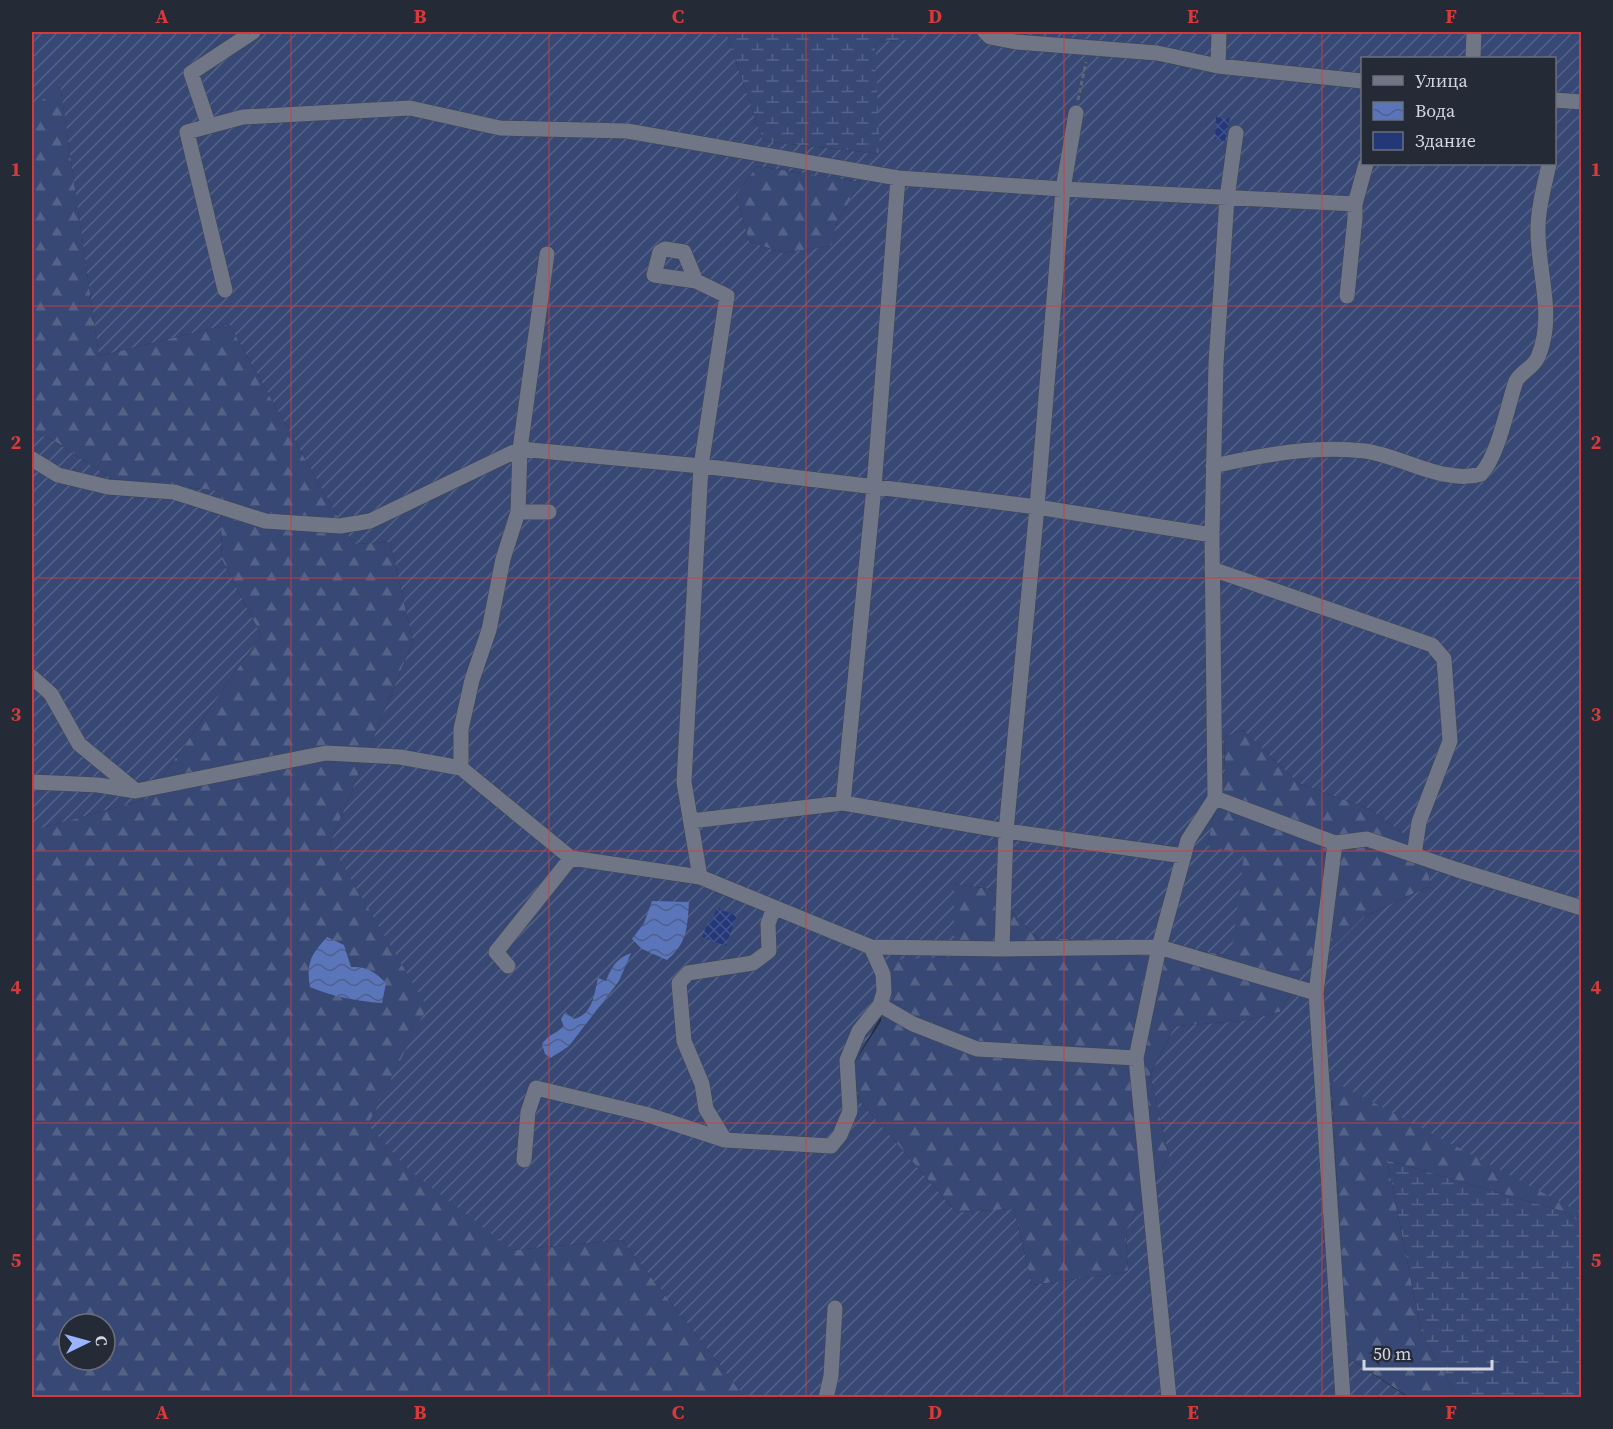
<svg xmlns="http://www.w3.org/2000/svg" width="1613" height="1429" font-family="'Source Serif 4',serif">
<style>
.forest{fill:url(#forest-firs);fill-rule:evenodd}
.wetland{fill:url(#wetland-marsh)}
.garden{fill:url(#garden-furrows);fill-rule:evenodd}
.water{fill:url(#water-waves)}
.building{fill:url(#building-cross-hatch)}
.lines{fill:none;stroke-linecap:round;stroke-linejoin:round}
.minor-casing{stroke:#414650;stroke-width:16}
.path{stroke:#616571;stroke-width:3;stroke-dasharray:4.5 3;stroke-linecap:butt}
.minor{stroke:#707685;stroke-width:15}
.grid{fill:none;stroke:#d63a3a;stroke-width:1.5;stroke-opacity:0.55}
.neatline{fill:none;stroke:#d63a3a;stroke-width:2}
.grid-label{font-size:20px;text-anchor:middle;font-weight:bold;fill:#d63a3a}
</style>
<defs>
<pattern id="forest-firs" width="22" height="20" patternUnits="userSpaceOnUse" patternTransform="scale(1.5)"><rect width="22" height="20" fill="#384875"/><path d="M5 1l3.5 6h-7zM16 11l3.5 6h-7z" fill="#546288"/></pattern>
<pattern id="wetland-marsh" width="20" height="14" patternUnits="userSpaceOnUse" patternTransform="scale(1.5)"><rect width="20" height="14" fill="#384875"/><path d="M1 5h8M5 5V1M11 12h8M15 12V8" fill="none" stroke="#546288"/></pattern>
<pattern id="garden-furrows" width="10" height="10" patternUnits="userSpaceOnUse" patternTransform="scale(1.5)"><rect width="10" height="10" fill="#384875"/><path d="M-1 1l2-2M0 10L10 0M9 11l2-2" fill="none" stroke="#546288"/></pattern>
<pattern id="water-waves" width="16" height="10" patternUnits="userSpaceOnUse" patternTransform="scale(1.5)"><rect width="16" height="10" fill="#5b75bb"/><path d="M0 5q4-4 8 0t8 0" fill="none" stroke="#50608b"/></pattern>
<pattern id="building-cross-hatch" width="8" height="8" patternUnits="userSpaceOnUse" patternTransform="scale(1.5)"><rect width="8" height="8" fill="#243879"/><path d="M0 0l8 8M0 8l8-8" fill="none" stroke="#43548c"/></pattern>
</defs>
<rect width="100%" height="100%" fill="#252a37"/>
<path class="forest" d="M60 83 99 356 229 324 353 544 390 542 413 641 330 844 428 1007 368 1125 513 1250 622 1240 745 1397H32V828H41L147 799 261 635 222 560 220 491 112 479 56 442 32 431V109ZM69 1324H105V1360H69Z
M757 166 861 182 837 222 832 246 782 253 749 241 736 195Z
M1243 730 1298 783 1370 809 1426 851 1430 886 1363 917 1339 941 1302 974 1280 1012 1242 1021 1175 1026 1150 1075 1169 1156 1126 1230 1128 1272 1032 1285 1014 1209 956 1212 859 1100 853 1065 881 1021 885 959 954 957V884L990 889 1038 939H1134L1231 956 1207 845 1225 770 1224 737Z
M1331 1080 1581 1153V1224L1568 1213 1387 1160 1422 1335 1458 1397H1409L1347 1357Z"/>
<path class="wetland" d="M726 32H919L923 38 875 42 881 154 763 141Z
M1387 1160 1568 1213 1581 1224V1397H1458L1422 1335Z"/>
<path class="garden" d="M32 32H726L763 141 880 154 875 42 922 38 919 32H1581V1213L1331 1080 1347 1357 1409 1398 745 1397 622 1240 513 1250 410 1171 368 1125 427 1007 330 844 413 641 390 542 353 544 229 324 99 356 60 84 32 109ZM1362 58H1554V164H1362ZM757 166 861 182 837 222 831 246 782 253 749 241 736 195ZM1243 730 1298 783 1370 809 1426 851 1430 886 1363 917 1339 941 1302 974 1280 1012 1242 1021 1175 1026 1150 1075 1169 1156 1126 1230 1128 1272 1032 1285 1014 1209 956 1212 859 1100 853 1065 894 994 886 960 954 957V884L990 889 1038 939H1134L1231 956 1244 855 1207 845 1225 770 1224 737Z
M32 431 56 442 112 479 220 491 222 560 261 635 147 799 41 828H32Z"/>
<path class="water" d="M652 901 689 902C687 928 688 942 667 960L642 949 632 939 644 923Z
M327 937 344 945 351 967C367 966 375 972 386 983L382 1003C356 1001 334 997 310 987 306 962 311 955 327 937Z
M631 953 619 981 569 1046 551 1058 545 1054 542 1044C548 1035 556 1033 564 1027L561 1019 565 1012 574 1019C593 1014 594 995 598 978L606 981C612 966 616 959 631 953Z"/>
<path class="building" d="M1216 117 1230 118 1225 141 1215 140Z
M717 908 737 916 726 946 702 937 708 922 711 923Z"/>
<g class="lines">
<defs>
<path id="minor" d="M985 32 990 37 1016 42 1157 53 1218 66 1362 81
M1473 58 1474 32
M1218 66 1219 32
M1554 100 1582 102
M209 126 191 73 253 32
M696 281 684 252 665 249 660 252 654 275 696 281 727 296 701 466 684 782 700 877
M225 290 187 132 243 117 410 108 500 128 627 131 898 178 1063 189 1355 204
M1347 296 1355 218V204L1366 164
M32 459 58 475 108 487 174 492 265 521 340 526 370 521 520 449 701 466 934 494 1037 507 1212 535
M1213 466C1263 455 1314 445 1365 451 1402 456 1445 485 1481 474 1499 454 1507 407 1516 381 1522 371 1533 368 1538 357 1556 316 1537 270 1538 228 1538 206 1545 184 1549 164
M518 512H549
M1212 569 1432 645 1444 659 1450 741 1419 822 1414 855
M32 677 51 694 79 744 135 790
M461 768V729L472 680 489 630 503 559 518 512 520 449 547 254
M32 782 98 785 136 791 326 753 400 757 461 768 571 858 700 877 871 947 1002 949 1159 947 1316 993
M1215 798 1335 843 1316 993 1343 1398
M843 803 874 487 898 178
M691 821 843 803 1006 831 1184 856
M1335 843 1367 839 1458 870 1582 908
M1002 949 1006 831 1037 507 1063 189 1076 113
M508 966 496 952 571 858
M880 1005 913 1024 977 1049 1136 1058
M725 1140 706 1109 702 1084 684 1041 679 983 688 973 753 963 769 951 768 924 774 907
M524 1160 528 1112 536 1088 645 1114 725 1140 831 1146 840 1135 850 1111 847 1060 859 1031 880 1005 884 992 883 974 871 947
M826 1398 831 1376 835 1308
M1169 1398 1136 1058 1159 947 1188 840 1215 798 1212 535 1216 363 1227 198 1236 133"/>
</defs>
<use href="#minor" class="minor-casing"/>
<path class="path" d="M1078 100 1086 62"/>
<use href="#minor" class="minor"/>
</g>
<path class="grid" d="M291 32V1398M549 32V1398M806 32V1398M1064 32V1398M1322 32V1398M32 306H1582M32 578H1582M32 851H1582M32 1123H1582"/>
<rect width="1613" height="1429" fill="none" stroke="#252a37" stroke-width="66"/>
<rect x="1361" y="57" width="195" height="108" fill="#252a37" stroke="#6b6f7b" stroke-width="1.5"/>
<rect x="1373" y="76" width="30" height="9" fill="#707685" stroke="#6b6f7b" stroke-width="1.5"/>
<text x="1415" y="87" font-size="18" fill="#d4d7e0">Улица</text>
<rect x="1373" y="102" width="30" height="18" fill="url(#water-waves)" stroke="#6b6f7b" stroke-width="1.5"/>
<text x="1415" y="117" font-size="18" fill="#d4d7e0">Вода</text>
<rect x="1373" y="132" width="30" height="18" fill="#243879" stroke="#6b6f7b" stroke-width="1.5"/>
<text x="1415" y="147" font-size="18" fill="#d4d7e0">Здание</text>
<g transform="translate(87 1342) rotate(85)"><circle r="28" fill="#252a37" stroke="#6b6f7b" stroke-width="1.5"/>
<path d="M0-4.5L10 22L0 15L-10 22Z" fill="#99b5fd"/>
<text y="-9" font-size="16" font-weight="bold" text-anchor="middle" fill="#d4d7e0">С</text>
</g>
<path d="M1364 1360v9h128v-9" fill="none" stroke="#d4d7e0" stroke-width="3"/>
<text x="1373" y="1360" font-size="18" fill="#d4d7e0" stroke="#252a37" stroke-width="4.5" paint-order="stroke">50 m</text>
<rect x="33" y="33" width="1547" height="1363" class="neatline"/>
<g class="grid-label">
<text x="162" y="23">A</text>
<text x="420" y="23">B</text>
<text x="678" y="23">C</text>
<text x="935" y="23">D</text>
<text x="1193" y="23">E</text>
<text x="1451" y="23">F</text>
<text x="16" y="176">1</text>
<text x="1596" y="176">1</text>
<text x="16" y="449">2</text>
<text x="1596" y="449">2</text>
<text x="16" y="721">3</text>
<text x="1596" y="721">3</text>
<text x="16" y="994">4</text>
<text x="1596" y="994">4</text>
<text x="16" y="1267">5</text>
<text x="1596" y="1267">5</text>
<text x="162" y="1419">A</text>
<text x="420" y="1419">B</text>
<text x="678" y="1419">C</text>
<text x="935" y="1419">D</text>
<text x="1193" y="1419">E</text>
<text x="1451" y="1419">F</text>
</g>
</svg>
